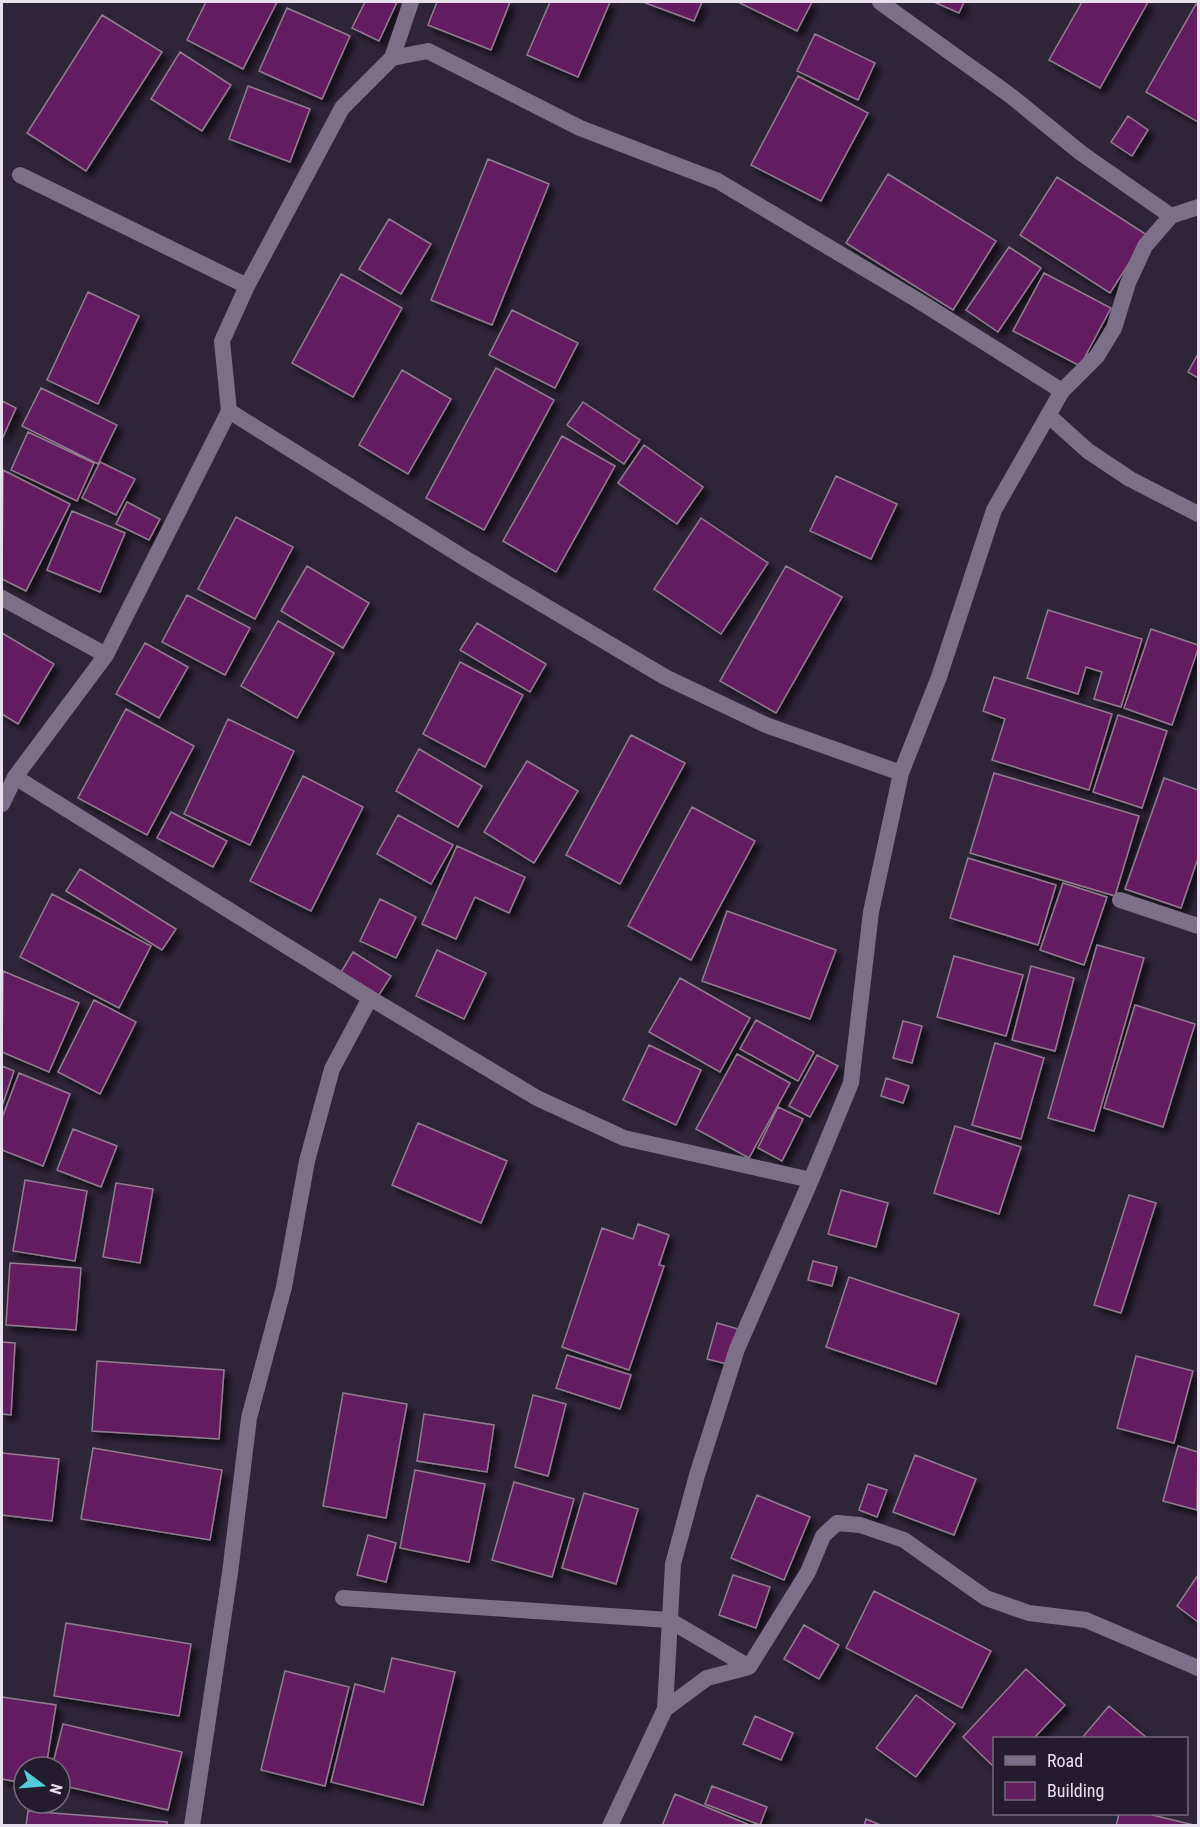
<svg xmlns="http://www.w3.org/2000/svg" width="1200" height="1827" font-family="'Roboto Condensed',sans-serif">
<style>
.building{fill:#621d5f;stroke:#917c8f;stroke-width:1.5;filter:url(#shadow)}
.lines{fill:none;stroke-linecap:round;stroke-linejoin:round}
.minor{stroke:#7b7088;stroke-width:16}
</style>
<defs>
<filter id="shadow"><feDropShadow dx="5.5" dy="5.5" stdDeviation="3" flood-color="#0009"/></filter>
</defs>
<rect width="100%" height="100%" fill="#2f2539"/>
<path class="building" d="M206 2H277L243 69 187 40Z
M365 2H397L379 41 352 28Z
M437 2H510L491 50 428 25Z
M550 2H610L578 77 527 55Z
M643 2H702L694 21Z
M738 2H812L797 31Z
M934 2H964L959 13Z
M1082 2H1148L1100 88 1049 60Z
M1196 4 1198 6V122L1146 92Z
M287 8 350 36 322 99 259 71Z
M102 15 162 52 86 171 27 133Z
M815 34 875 63 858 100 797 71Z
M180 52 231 85 202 131 151 99Z
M798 76 868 113 821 201 751 165Z
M248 86 310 109 290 162 229 139Z
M1128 116 1148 130 1132 156 1111 142Z
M488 159 549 184 492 325 431 300Z
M888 174 996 241 953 310 846 243Z
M1057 177 1147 235 1110 293 1020 235Z
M389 219 431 244 401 294 359 269Z
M1009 247 1041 268 998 332 966 310Z
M1044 273 1111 308 1080 366 1013 331Z
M341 274 402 308 353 397 292 363Z
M88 292 139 316 98 404 47 380Z
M512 310 578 343 555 388 489 355Z
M1198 354V378L1188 372Z
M496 368 554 400 484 530 426 498Z
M402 370 451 399 408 474 359 445Z
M41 388 117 425 98 464 22 426Z
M2 401 16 408 2 439Z
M583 402 640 440 624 464 567 425Z
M28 432 94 463 77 501 11 470Z
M562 436 615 466 556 572 503 541Z
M644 445 703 487 677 524 618 483Z
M100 462 135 479 116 515 82 498Z
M3 470 70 504 26 591 2 579Z
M836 476 897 504 871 559 810 531Z
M127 502 160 519 149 540 116 524Z
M72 511 125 533 100 592 47 570Z
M236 517 293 547 255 619 198 589Z
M701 518 768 563 721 634 654 589Z
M307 566 369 603 343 648 281 611Z
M786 566 842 597 776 713 720 681Z
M187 595 250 628 225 675 162 642Z
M1048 610 1142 639 1121 707 1094 699 1102 672 1086 667 1078 694 1027 678Z
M278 621 334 653 297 718 241 686Z
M477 623 546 664 530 692 460 650Z
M1151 629 1198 645V649L1172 725 1124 708Z
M2 633 54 664 18 724 2 714Z
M145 643 188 667 159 718 116 694Z
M460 662 523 695 485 767 423 734Z
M994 677 1112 714 1089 790 992 760 1005 719 983 711Z
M126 709 194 746 147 835 78 798Z
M1118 715 1167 731 1142 808 1093 792Z
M228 719 294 751 250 845 184 814Z
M631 735 685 763 620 884 566 855Z
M419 749 482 786 458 827 396 791Z
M527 761 578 791 534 863 484 832Z
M994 773 1139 816 1115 896 970 853Z
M303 776 363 807 311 911 250 881Z
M1164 778 1198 790V858L1181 908 1125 889Z
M692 807 755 841 691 960 628 926Z
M171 812 227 841 213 867 157 838Z
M398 815 453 845 431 884 377 854Z
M457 846 525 877 509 913 475 897 456 939 422 924Z
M968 858 1056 885 1038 945 950 918Z
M80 869 176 929 162 950 66 891Z
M1063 883 1107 897 1084 965 1040 950Z
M52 894 151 946 119 1008 20 957Z
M380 899 416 917 396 958 360 941Z
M727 911 836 950 810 1019 702 981Z
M1097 945 1144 958 1094 1131 1048 1118Z
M437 950 486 973 464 1019 416 996Z
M353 952 391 976 377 998 340 974Z
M954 956 1023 975 1006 1036 937 1017Z
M1031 966 1074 978 1055 1051 1012 1040Z
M3 971 79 1003 49 1072 2 1052Z
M680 978 750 1018 720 1072 649 1032Z
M94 1000 136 1022 100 1094 58 1072Z
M1135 1005 1195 1024 1163 1127 1104 1108Z
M756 1020 814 1052 798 1081 740 1049Z
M903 1021 922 1026 912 1063 893 1058Z
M995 1043 1044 1058 1021 1139 972 1125Z
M649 1045 701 1070 676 1125 623 1100Z
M737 1054 790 1083 749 1158 696 1129Z
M817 1055 838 1066 810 1117 789 1106Z
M2 1066 14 1071 2 1106Z
M19 1073 70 1094 43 1166 2 1150V1118Z
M886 1078 909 1086 903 1103 881 1096Z
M778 1107 803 1119 782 1161 758 1148Z
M418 1123 507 1161 481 1223 392 1185Z
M955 1126 1021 1147 999 1214 934 1193Z
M73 1129 117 1146 101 1187 57 1170Z
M25 1180 87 1191 75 1261 13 1251Z
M116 1183 153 1189 140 1263 103 1257Z
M841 1190 888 1203 876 1247 828 1234Z
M1129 1195 1156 1203 1121 1313 1094 1305Z
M638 1224 669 1235 659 1265 664 1266 629 1370 562 1347 602 1228 633 1239Z
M813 1261 837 1267 832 1286 808 1280Z
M10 1263 81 1268 76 1330 6 1325Z
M849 1277 959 1314 936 1384 826 1347Z
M717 1323 738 1329 727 1364 707 1359Z
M2 1342 15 1343 11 1415 2 1414Z
M567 1355 631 1375 620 1409 556 1388Z
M1136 1356 1193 1371 1174 1443 1117 1428Z
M97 1361 224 1370 219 1439 92 1431Z
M343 1393 407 1404 386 1518 323 1506Z
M533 1395 566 1404 548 1476 515 1467Z
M424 1414 494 1425 487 1472 417 1461Z
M1178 1446 1198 1452 1197 1510 1163 1501Z
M93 1448 222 1470 210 1540 81 1519Z
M2 1453 59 1459 52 1521 2 1515Z
M915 1455 976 1479 954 1535 893 1512Z
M415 1470 485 1484 469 1562 400 1548Z
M514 1482 574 1499 552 1577 492 1560Z
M868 1484 887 1490 877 1517 859 1510Z
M584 1493 638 1509 616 1584 562 1568Z
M757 1495 810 1517 784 1580 731 1558Z
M368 1535 396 1543 386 1582 357 1575Z
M733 1575 770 1587 756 1628 719 1615Z
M1198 1575V1622L1177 1606Z
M874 1591 991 1651 962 1708 846 1648Z
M66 1623 191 1644 179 1716 54 1696Z
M804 1625 839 1645 819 1679 784 1659Z
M392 1658 455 1672 423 1805 331 1782 355 1684 384 1692Z
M1026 1669 1065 1705 1034 1738H994V1767L963 1737Z
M285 1671 349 1687 325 1786 261 1770Z
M916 1695 955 1724 916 1777 876 1748Z
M2 1697 56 1705 46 1767H24V1783L2 1779Z
M1109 1706 1147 1738H1082Z
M755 1716 793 1733 781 1760 743 1744Z
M63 1724 182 1752 168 1810 60 1785V1767H52Z
M712 1786 767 1807 760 1825 705 1804Z
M675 1794 752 1826H662Z
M28 1811 167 1822V1826H26Z
M1119 1814H1148L1198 1826H1116Z
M866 1819 883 1826H864Z"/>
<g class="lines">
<path class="minor" d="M880 2 1011 96 1081 153 1171 216
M392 58 428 51 580 128 718 181 919 301 1062 391
M20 175 247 286
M229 411 471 562 665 677 766 725 901 773
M1048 415 1088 451 1130 479 1198 514
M2 598 106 655
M15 777 370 998 537 1098 624 1138 811 1180
M2 804 15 777 106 655 229 411 222 341 247 286 342 108 392 58 411 2
M1120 900 1198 926
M343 1598 669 1620 749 1667
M665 1709 673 1564 697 1475 737 1349 811 1180 851 1083 871 912 901 773 939 677 994 510 1062 391 1097 356 1114 328 1128 283 1145 246 1171 216 1198 207
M192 1826 230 1573 249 1418 284 1287 307 1161 332 1069 370 998
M610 1826 665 1709 707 1678 749 1667 808 1572 823 1536 837 1523 860 1525 904 1540 986 1598 1029 1613 1086 1620 1198 1668"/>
</g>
<rect width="1200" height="1827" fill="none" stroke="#e7e1ee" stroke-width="6"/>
<rect x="993" y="1737" width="195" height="78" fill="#251b2f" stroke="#736a7b" stroke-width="1.5"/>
<rect x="1005" y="1756" width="30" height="9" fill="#7b7088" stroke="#736a7b" stroke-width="1.5"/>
<text x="1047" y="1767" font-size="18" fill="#e7e1ee">Road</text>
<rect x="1005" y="1782" width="30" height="18" fill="#621d5f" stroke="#736a7b" stroke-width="1.5"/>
<text x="1047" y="1797" font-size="18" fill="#e7e1ee">Building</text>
<g transform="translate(42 1785) rotate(106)"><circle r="28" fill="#251b2f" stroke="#736a7b" stroke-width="1.5"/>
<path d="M0-4.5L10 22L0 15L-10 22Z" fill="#53cbda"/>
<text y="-9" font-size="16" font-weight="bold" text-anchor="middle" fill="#e7e1ee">N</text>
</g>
</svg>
